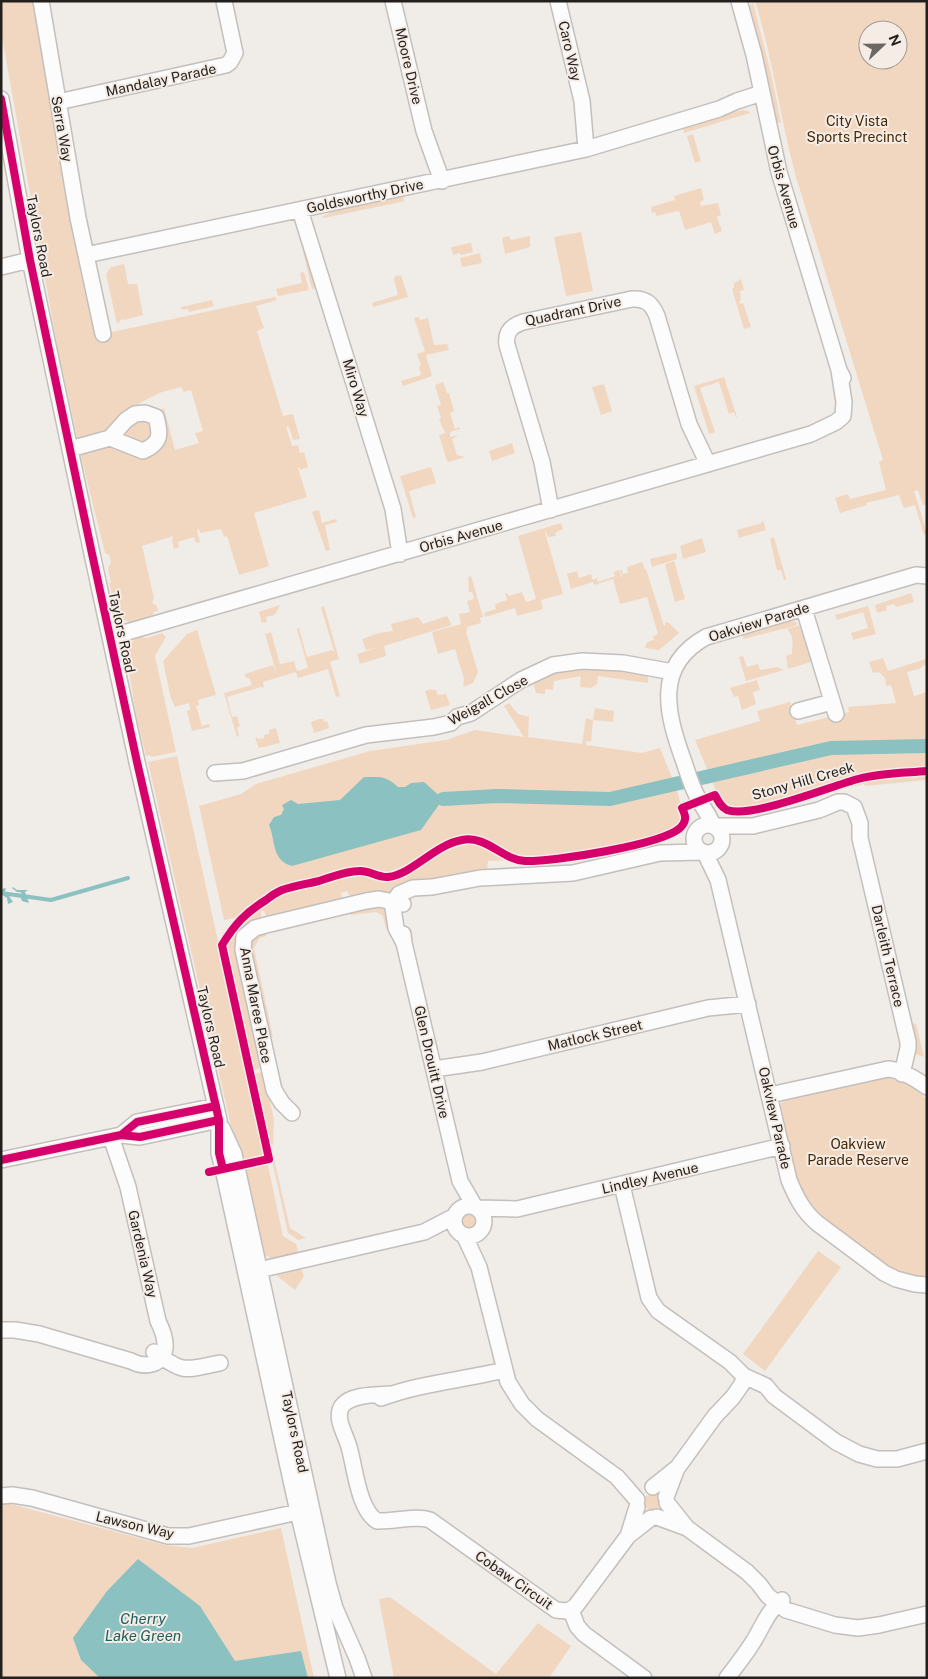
<svg xmlns="http://www.w3.org/2000/svg" width="928" height="1679" font-family="'Public Sans',sans-serif">
<style>
.green{fill:#f2d7c0;fill-rule:evenodd}
.water{fill:#8bc1c1}
.lines{fill:none;stroke-linecap:round;stroke-linejoin:round}
.stream{stroke:#8bc1c1;stroke-width:4}
.canal{stroke:#8bc1c1;stroke-width:14}
.minor-casing{stroke:#c2bfbd;stroke-width:18}
.minor{stroke:#fdfcfc;stroke-width:15}
.cycleway-casing{stroke:#f4ece5;stroke-width:11}
.cycleway{stroke:#d6006c;stroke-width:8}
.labels{text-anchor:middle;stroke-width:4;stroke-linejoin:round;paint-order:stroke}
.street-label{font-size:14px;fill:#221f1d;stroke:#f4ece5}
.park-label{font-size:14px;fill:#452705;stroke:#f4ece5}
.water-label{font-size:15px;font-style:italic;fill:#1d5f60;stroke:#f4ece5}
</style>
<rect width="100%" height="100%" fill="#f0ece8"/>
<path class="green" d="M1 1H36L103 334 275 297 277 300 256 306 264 328 257 331 283 416 293 414 300 439 293 440 289 427 286 426 292 446 298 445 300 453 304 452 308 467 300 470V467L298 468 307 497 254 513 269 566 239 575 227 536 224 537 221 529 200 533 199 529 197 530 200 542 196 543 194 537 178 542 179 547 174 549 172 540 173 536 142 546 154 598 152 603 157 606 158 611 154 612 151 619 133 624 118 617 109 583H111L108 568 111 562 109 555 105 553 80 453 102 443 149 455 156 412 164 408 175 450 199 443 195 433 203 431 191 390 184 392 181 387 159 393 140 403 108 432 78 441 57 345 1 31Z
M755 1H927V504L923 505 918 490 914 491 927 533 924 535 915 505 904 508 899 495 866 503 867 505 840 513 835 498 848 494 850 499 886 490 879 462 883 460 796 177C780 118 773 59 755 1ZM868 30H898V60H868Z
M753 3 771 73 781 123 775 122 759 45 748 7Z
M742 110 749 111 750 113 684 133 683 128Z
M693 134 701 161 695 163 687 136Z
M701 188 704 200 700 202 701 206 718 203 721 215 717 217 722 231 715 234 711 222 685 230 679 211 656 216 655 212 652 213 651 207 675 200 674 196Z
M402 196 405 201 324 218 322 217 333 211Z
M297 227 300 228 317 288 312 289Z
M581 232 593 291 566 296 554 237Z
M509 236 511 240 530 236V247L505 254 502 238Z
M471 243 473 252 461 255 460 253 453 255 451 247Z
M480 253 482 263 462 267 460 258Z
M124 264 128 284H137L143 315 124 320 122 319 117 324 106 274 111 267Z
M304 272 309 290 278 296 276 289 302 283 300 273Z
M401 275 408 297 373 307 372 303 398 295 394 279 395 276Z
M741 279 744 290 740 291 741 300 739 302 740 304 743 303 751 327 744 329 732 289 734 288V283Z
M212 300 214 306 189 312 188 309 182 310 181 307Z
M419 317 420 320 428 318 434 345 447 344 449 350 426 355 432 376 403 386 401 381 421 375 419 367 421 365 417 354 425 351 414 318Z
M724 377 737 417 736 418 734 412 729 414 719 382 700 388 715 432 709 434 694 386Z
M443 382 447 393H449L454 411 450 413 455 429 460 427V429L450 432V437L459 435 452 439 457 455 465 457 449 462 447 461 439 435 445 433 439 419 441 418 437 406 441 405 435 385Z
M604 384 612 411 601 415 592 387Z
M135 418 154 423 148 446 125 436 124 433Z
M512 443 515 453 492 461 489 451Z
M431 467 436 483 409 491 416 517 413 518 400 476Z
M319 510 322 523 336 519 337 522 325 525 330 550 326 551 312 512Z
M763 520 766 530 739 538 737 530 762 523Z
M561 523 563 529 555 533 556 536 548 537 544 529 563 594 541 600 543 609 517 616 515 608 485 617 484 613 496 609 495 604 507 600 505 593H507L509 596 522 592 526 602 536 599 518 536Z
M774 537 786 579 784 580 781 570H777L770 539Z
M702 538 706 552 683 559 680 546Z
M676 553 677 559 652 567 650 559Z
M674 561 685 599 675 602 665 564Z
M642 562 645 570 646 569 664 626H665V623L668 622 679 633 659 650 645 648C646 642 649 641 654 640L653 636 658 634 647 597 620 604 613 579 594 585 593 582 571 589 567 574 577 571 579 578 591 574 593 580 597 578 598 582 615 576 614 572 619 570 621 576 620 577H622L620 570H622L623 574 628 573 627 567Z
M471 576 483 617 480 618 481 623 467 627V631L466 632 478 672 473 683 463 687 464 679 455 649 438 654 432 632 461 624 459 614 470 612 467 601 474 599 472 592H469L468 577Z
M911 593 914 602 896 607 894 604 886 606 887 610 877 613 875 605Z
M280 605 276 613 274 614 275 615 266 617 267 622 262 623 259 612Z
M324 606 339 659 330 662 340 696 336 697 328 669 298 678 296 672 263 682 264 688 261 687 227 697 232 717 237 716 240 726 237 728 239 736 237 737 224 693 252 685 249 678H246L245 674 273 665 277 675 265 634 271 632 280 664 294 661 297 671 308 668 297 629 299 628 307 657 332 650V651H334L321 607Z
M868 606 876 634 853 640 851 633 868 628 863 612 837 620 835 615Z
M447 616 452 625 384 646 386 656 360 664 357 654 376 648 366 650 362 639 379 633 393 631 391 624 418 617 423 624Z
M790 620 798 623 795 626 743 639V633Z
M800 625 802 626 814 661 788 669 786 656 792 654C792 644 795 637 787 629Z
M197 630 216 695 198 700 199 705 196 706 202 726 209 724 210 727 192 731 187 711 190 710 189 703 175 707 171 699 163 661 187 634Z
M162 633 166 637 155 656 176 752 151 757 150 755 146 756 136 715 127 658 128 652 130 645 135 639 140 637 147 638Z
M743 656 747 667 758 664 760 670 777 667 784 670 746 681 739 657Z
M883 658 888 671 926 659 927 663 919 669 907 672 914 696 927 692V780L865 786 864 784 739 814C732 814 726 812 722 805L695 740 760 721 757 711 790 702 797 725 849 712 848 707 896 703 891 685 886 686 885 678 879 672 873 673 869 662Z
M573 668H599L648 675V683L598 676 597 684 591 688 580 687 581 676 554 681 553 690 545 689V694L536 693 533 682 559 671Z
M757 680 760 690 753 692 756 704 742 710 738 696 734 697 730 688Z
M431 689 432 690H436L438 695 446 694 450 705 431 710 425 691Z
M509 703 518 714 529 717 528 737 582 744 586 718 593 720 595 708 614 711 613 722 593 720 591 742 586 741V745L642 753 660 748 677 790 683 814 682 824 675 831 656 838 574 858 488 861 487 870 462 873 407 886 387 895 351 899 347 891 341 893 342 899 340 901 267 918 264 911H261V920C250 923 240 925 236 937L263 1067 252 1071 225 946 236 927 248 915 224 920 199 806 241 794 256 784 370 751 446 740 475 730 524 737 504 706Z
M319 719H323L324 722 327 721 329 728 314 733 311 722Z
M276 728 280 743 259 748 255 738 257 737 258 739 264 738V735L269 734V730Z
M177 756 266 1157 242 1162 239 1161 148 762Z
M371 905C389 908 387 911 390 928L386 929 383 916 376 912 351 915 350 910Z
M266 932V936L259 939 254 948 273 1037H269L248 945 253 935Z
M916 1023 924 1057 915 1054 916 1044 912 1025Z
M262 1072 264 1073 274 1120 273 1145 271 1146 290 1228 306 1238 298 1240 288 1233 253 1074Z
M877 1077H891L904 1080 927 1099V1279L891 1272 811 1211 796 1186 778 1110 781 1103 792 1096Z
M267 1161 283 1236 296 1244 298 1252 297 1254 272 1258 264 1255 243 1167Z
M462 1221a7 7 0 1 1 14 0a7 7 0 1 1-14 0Z
M818 1251 841 1267 765 1371 743 1354Z
M301 1268 304 1276 295 1290 276 1275Z
M644 1502a8 8 0 1 1 16 0a8 8 0 1 1-16 0Z
M7 1503 165 1545 192 1548 281 1528 314 1678H1V1504Z
M390 1597 496 1674 538 1623 571 1646 549 1678H394L379 1599Z"/>
<path class="water" d="M364 777C381 777 385 775 398 787H405L411 783 424 782 443 799 421 830 292 866C271 860 276 841 269 825L274 817 281 815 284 809 282 805 291 800 298 804 340 800Z
M13 887 17 890H28L25 892 29 903 22 901 20 896 17 894 15 896H9L13 902 8 904 7 898 1 894V889L6 888 5 891 7 896 11 893 22 894 20 892H17L12 888Z
M138 1559 200 1606 235 1661 301 1651 308 1678H100L81 1660 73 1638 107 1591Z"/>
<g class="lines">
<path class="stream" d="M1 893 51 900 128 878"/>
<path class="canal" d="M443 799 497 796 610 799 831 748 927 746"/>
<defs>
<path id="minor" d="M41 1 78 218 103 334
M393 1 424 131 442 181
M558 1 582 101 586 149
M739 1 754 55 779 172 839 370 843 378
M1 99 30 260 91 549 137 762 219 1120V1153L223 1169 298 1512 338 1678
M58 102 226 65 230 62 235 53 224 1
M300 210 393 509 400 554
M86 255 586 149 719 109 737 101 762 93
M1 267 30 260
M70 449 110 438 126 420 135 414 145 413 156 417C161 435 161 443 143 451L110 438
M551 510 542 462 507 345C505 332 511 326 523 322L632 299C646 298 652 304 657 316L689 424 708 464
M804 609 836 714
M110 637 811 434 836 422 843 416 844 402 839 370
M798 711 832 702
M215 773 243 771 366 735 434 727 451 723 457 717 471 713 521 680 553 665 582 661 623 663 673 672
M694 839a14 14 0 1 1 28 0a14 14 0 1 1-28 0Z
M713 825C709 815 703 808 698 798 692 788 688 774 684 762 667 715 653 666 706 637L916 575 927 576
M715 826H753L819 810 838 802H844L854 807 860 823V838L908 1042V1048L902 1074
M705 853 718 880 789 1180C796 1197 803 1211 817 1223L884 1273 896 1279 915 1284 927 1285
M403 934 404 943 460 1181 475 1207
M404 943 396 928 393 908 394 901 399 894 413 888 432 887 480 878 573 873 660 853 702 852
M434 1069 482 1062 708 1008 748 1004
M770 1095 888 1069C902 1070 916 1079 927 1087
M292 1113 282 1103 274 1090 243 950 244 937 255 928 266 925 366 901 379 899 403 904
M222 1128 234 1154 328 1583 335 1608 357 1658 364 1678
M121 1135 137 1122 216 1106
M1 1160 121 1135 140 1137 219 1120
M622 1185 649 1298 658 1311 730 1362 744 1376 766 1386 774 1396 836 1442 859 1454 877 1459H897L927 1451
M454 1221a15 15 0 1 1 30 0a15 15 0 1 1-30 0Z
M477 1208 517 1209 782 1146
M464 1235 479 1267 508 1382 522 1404 537 1419 617 1477 637 1500
M250 1272 424 1232 455 1216
M1 1330H15L39 1334 131 1361C144 1368 163 1366 165 1348 166 1338 162 1329 158 1321L128 1187 111 1137
M154 1352C185 1374 184 1370 220 1363
M390 1394C376 1395 351 1394 342 1406 334 1418 346 1435 349 1447 355 1467 358 1509 377 1521 393 1522 415 1515 430 1520L556 1610 567 1611 575 1607 628 1536 651 1518
M381 1398C421 1383 464 1380 504 1370
M653 1487 678 1467 715 1416 733 1397 742 1384 744 1376
M1 1496 12 1495 32 1498 168 1536H189L298 1512
M666 1497 677 1468
M667 1503 687 1528 747 1572 759 1584 768 1596 786 1610 835 1625 858 1628 879 1625 927 1614
M657 1517 687 1528
M628 1536 637 1507
M571 1610 577 1626 584 1634 644 1678
M727 1678C736 1666 745 1655 753 1642 762 1628 768 1610 782 1600"/>
</defs>
<use href="#minor" class="minor-casing"/>
<use href="#minor" class="minor"/>
<defs>
<path id="cycleway" d="M1 99 30 260 91 549 137 762 219 1120V1153L223 1169
M121 1135 137 1122 216 1106
M1 1160 121 1135 140 1137 219 1120
M209 1172 269 1159 222 945C235 924 245 913 266 900 271 896 275 893 282 890 294 886 306 884 319 881 332 877 346 871 359 871 369 870 378 878 388 877 413 874 434 845 462 840 487 835 502 860 525 861 552 862 661 845 680 828 687 821 686 816 682 808L715 795C718 801 721 807 727 810 751 819 831 786 858 779 880 773 904 773 927 771"/>
</defs>
<use href="#cycleway" class="cycleway-casing"/>
<use href="#cycleway" class="cycleway"/>
</g>
<g class="labels">
<g class="street-label">
<text transform="translate(570 51) rotate(77)" y="5">Caro Way</text>
<text transform="translate(409 66) rotate(77)" y="5">Moore Drive</text>
<text transform="translate(161 80) rotate(-12)" y="5">Mandalay Parade</text>
<text transform="translate(62 129) rotate(80)" y="5">Serra Way</text>
<text transform="translate(784 187) rotate(74)" y="5">Orbis Avenue</text>
<text transform="translate(365 196) rotate(-12)" y="5">Goldsworthy Drive</text>
<text transform="translate(39 236) rotate(79)" y="5">Taylors Road</text>
<text transform="translate(573 311) rotate(-12)" y="5">Quadrant Drive</text>
<text transform="translate(356 388) rotate(73)" y="5">Miro Way</text>
<text transform="translate(461 536) rotate(-16)" y="5">Orbis Avenue</text>
<text transform="translate(759 622) rotate(-17)" y="5">Oakview Parade</text>
<text transform="translate(122 632) rotate(78)" y="5">Taylors Road</text>
<text transform="translate(488 700) rotate(-29)" y="5">Weigall Close</text>
<text transform="translate(803 781) rotate(-16)" y="5">Stony Hill Creek</text>
<text transform="translate(888 956) rotate(77)" y="5">Darleith Terrace</text>
<text transform="translate(256 1005) rotate(79)" y="5">Anna Maree Place</text>
<text transform="translate(211 1027) rotate(77)" y="5">Taylors Road</text>
<text transform="translate(595 1035) rotate(-13)" y="5">Matlock Street</text>
<text transform="translate(432 1062) rotate(77)" y="5">Glen Drouitt Drive</text>
<text transform="translate(775 1118) rotate(77)" y="5">Oakview Parade</text>
<text transform="translate(650 1178) rotate(-13)" y="5">Lindley Avenue</text>
<text transform="translate(143 1254) rotate(77)" y="5">Gardenia Way</text>
<text transform="translate(295 1432) rotate(78)" y="5">Taylors Road</text>
<text transform="translate(135 1525) rotate(13)" y="5">Lawson Way</text>
<text transform="translate(514 1580) rotate(35)" y="5">Cobaw Circuit</text>
</g>
<g class="park-label">
<text x="857" y="126">City Vista<tspan x="857" dy="16">Sports Precinct</tspan></text>
<text x="858" y="1149">Oakview<tspan x="858" dy="16">Parade Reserve</tspan></text>
</g>
<g class="water-label">
<text x="143" y="1624">Cherry<tspan x="143" dy="17">Lake Green</tspan></text>
</g>
</g>
<rect width="928" height="1679" fill="none" stroke="#221f1d" stroke-width="5"/>
<g transform="translate(883 45) rotate(68)"><circle r="24" fill="#f4ece5" stroke="#a09a95"/>
<path d="M0-4L9 19L0 12L-9 19Z" fill="#6a6764"/>
<text y="-8" font-size="14" font-weight="bold" text-anchor="middle" fill="#221f1d">N</text>
</g>
</svg>
